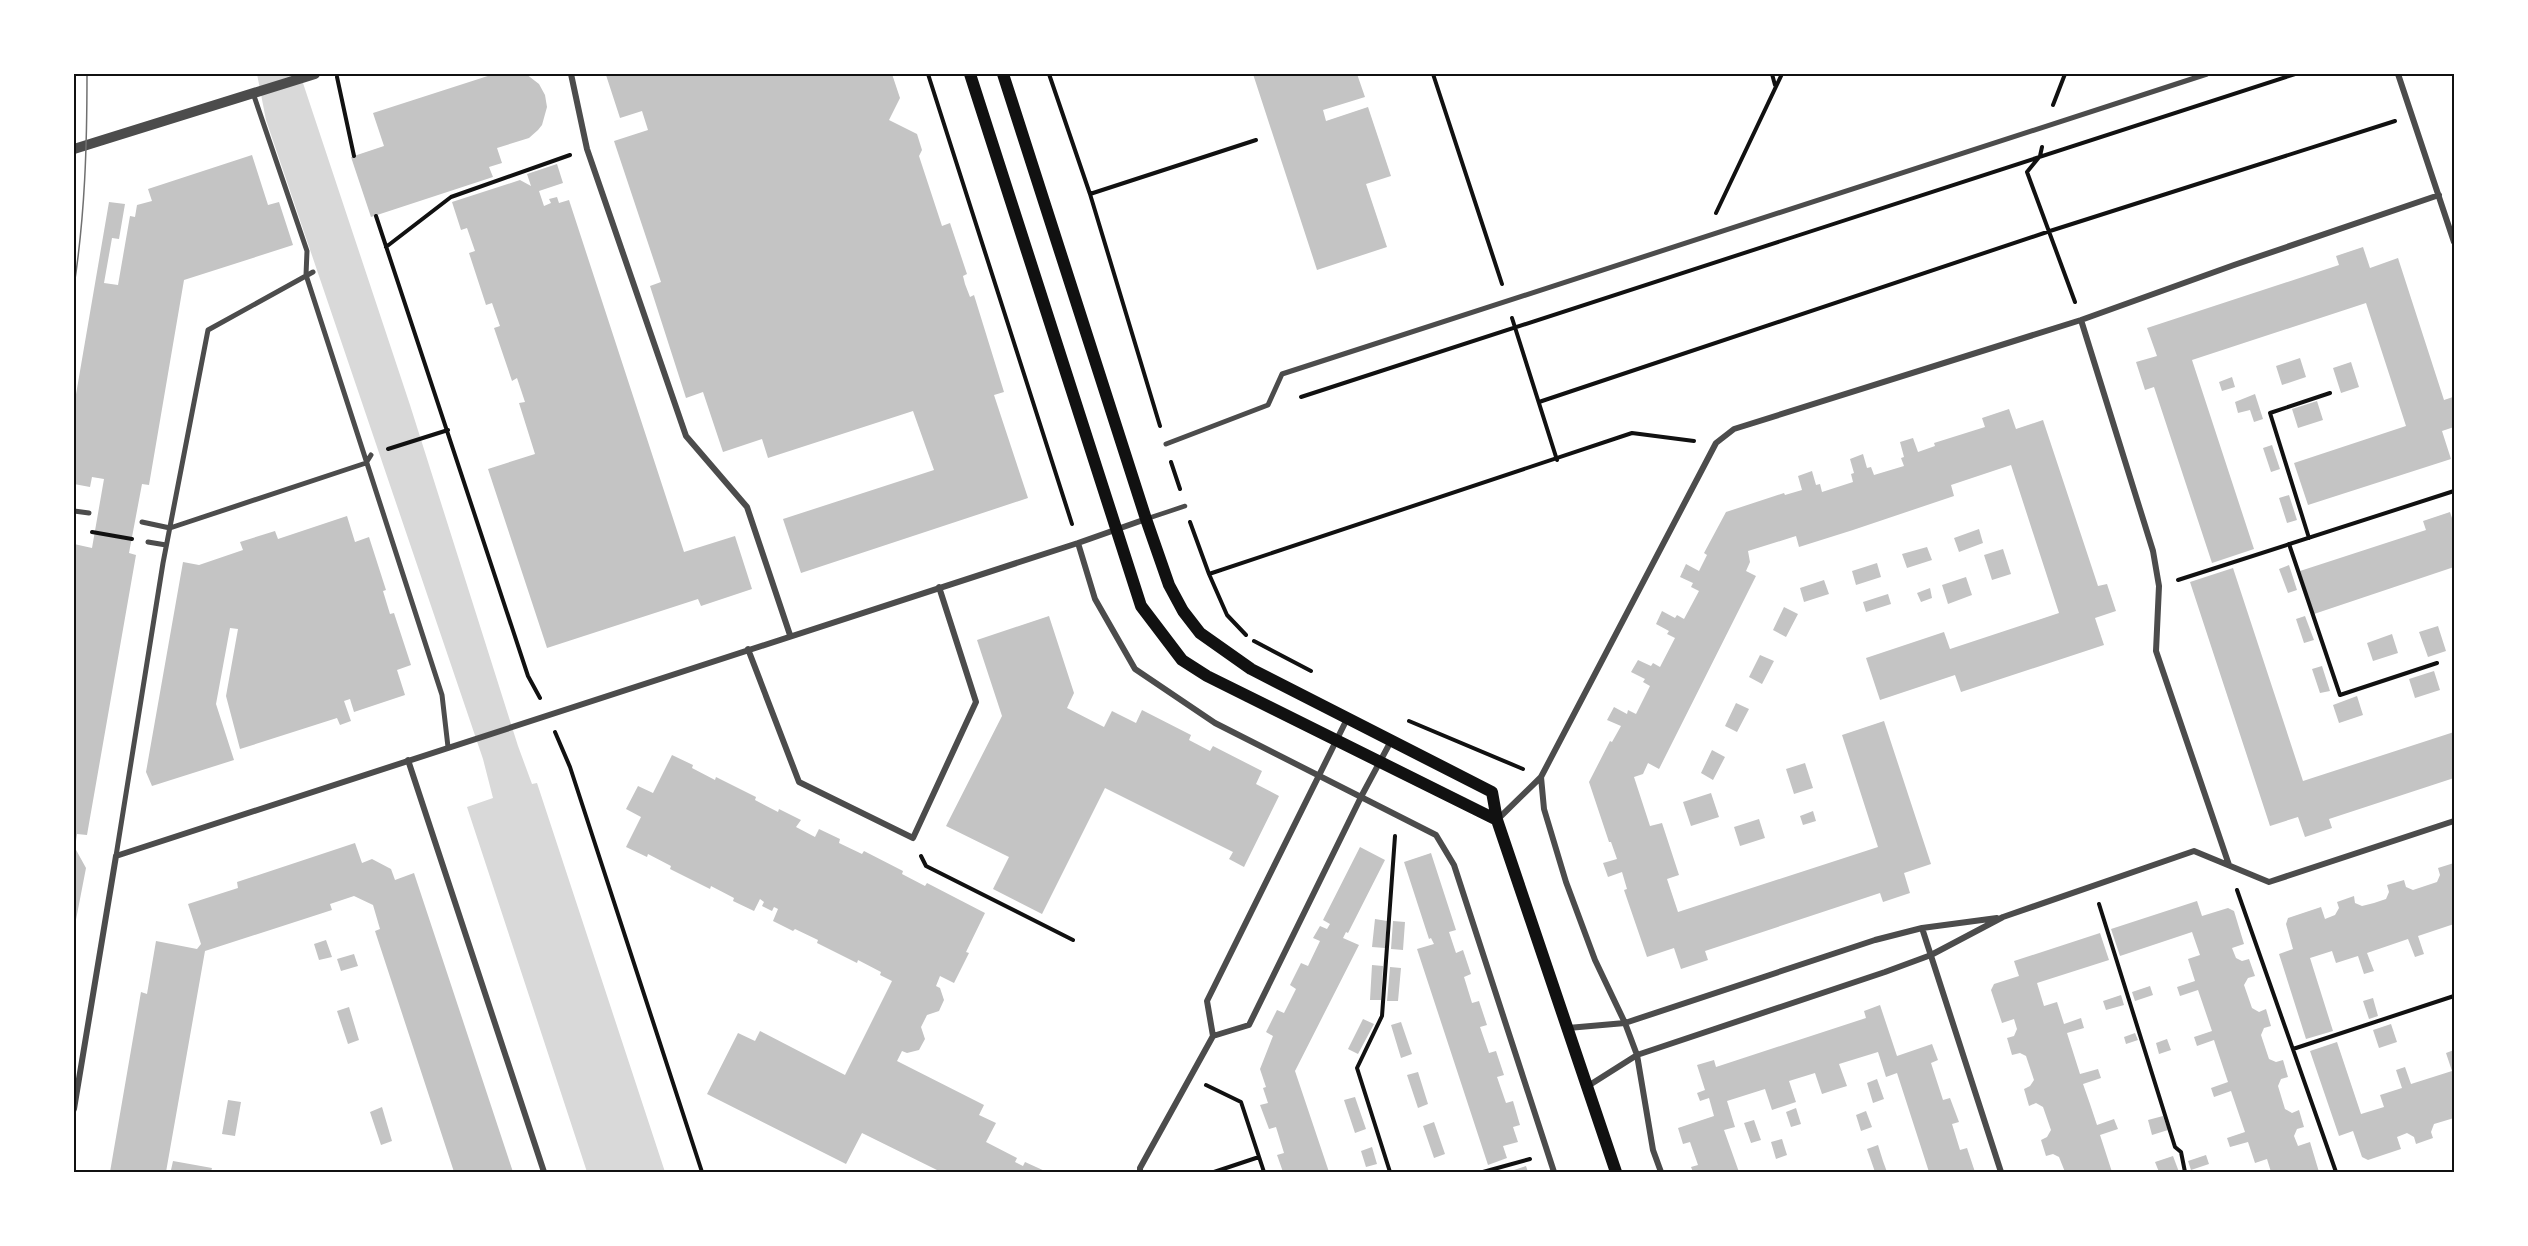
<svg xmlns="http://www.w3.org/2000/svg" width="2528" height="1246" font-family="'Sofia Sans Condensed',sans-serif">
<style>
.water{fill:#d9d9d9}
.building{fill:#c4c4c4}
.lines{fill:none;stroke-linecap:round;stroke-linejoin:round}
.path{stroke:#111;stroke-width:4}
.service{stroke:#4c4c4c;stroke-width:4.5}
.pedestrian{stroke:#4c4c4c;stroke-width:5}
.minor{stroke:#4c4c4c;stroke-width:6}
.tertiary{stroke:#4c4c4c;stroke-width:10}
.secondary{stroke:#111;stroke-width:12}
.tram{stroke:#707070;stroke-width:1.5}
.neatline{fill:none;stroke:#111;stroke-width:2}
</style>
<rect width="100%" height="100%" fill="#fff"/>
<path class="water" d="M257 74H300L410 405 518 746 532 784 537 783 665 1172H587L467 807 493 798 483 759 266 120Z"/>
<path class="building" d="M494 74H526L539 84 545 95 547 107 542 125 538 130 529 138 497 148 502 163 489 167 493 177 371 217 351 157 384 146 373 113Z
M611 74H892L900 98 889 120 917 134 922 150 919 156 942 226 950 223 967 274 963 276 965 284 970 297 974 295 1004 392 994 395 1028 498 801 573 783 519 934 470 913 411 768 458 762 439 723 452 703 392 686 398 650 286 661 282 614 141 648 130 642 111 620 118 606 75Z
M1253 74H1357L1365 97 1323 110 1326 121 1368 107 1391 176 1366 184 1387 247 1317 270Z
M252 155 268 205 279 202 293 245 184 280 149 485 142 484 129 553 136 555 87 835 77 834 75 848 86 868 74 930V544L92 548 104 479 92 477 90 487 74 484V406L109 202 125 204 119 239 112 238 104 283 118 285 130 216 135 217 137 205 152 201 148 189Z
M557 164 563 183 539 191 544 206 551 203 549 199 557 197 559 203 569 200 684 552 735 536 752 589 701 606 698 599 547 648 488 469 535 454 519 403 525 402 517 378 512 381 494 328 500 326 492 303 486 305 469 253 475 251 467 228 461 230 452 202 520 180 531 186 527 174Z
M2363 247 2370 268 2398 258 2444 400 2453 397 2454 402V427L2442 431 2451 459 2308 505 2294 463 2406 426 2366 303 2192 360 2254 549 2212 563 2154 387 2145 390 2136 362 2157 356 2147 328 2339 265 2336 256Z
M2300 358 2306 377 2282 385 2276 366Z
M2351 362 2359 387 2341 393 2333 368Z
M2232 377 2235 387 2222 391 2219 382Z
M2255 394 2263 419 2254 422 2250 410 2238 413 2235 402Z
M2317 401 2323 420 2298 428 2292 409Z
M2009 409 2016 429 2043 420 2098 586 2107 584 2116 611 2095 618 2104 645 1961 692 1955 675 1880 700 1866 658 1944 632 1950 649 2059 613 2011 465 1951 485 1954 496 1853 530 1799 547 1796 536 1748 551 1750 562 1746 571 1756 576 1659 769 1648 763 1643 774 1634 777 1650 826 1662 823 1679 875 1667 879 1678 912 1878 847 1842 735 1884 721 1931 864 1904 873 1910 893 1883 902 1880 893 1705 951 1708 960 1681 969 1674 948 1647 957 1624 890 1627 889 1622 872 1608 877 1603 863 1617 859 1611 842H1609L1589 782 1610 741 1612 742 1621 726 1607 720 1614 707 1627 714 1628 710 1636 714 1650 686 1643 682 1645 679 1631 672 1638 660 1651 666 1653 663 1660 667 1675 638 1667 634 1669 631 1656 624 1662 611 1675 618 1677 615 1684 619 1699 591 1691 587 1693 583 1680 577 1686 564 1699 571 1707 555 1704 553 1726 512 1784 493 1785 495 1802 490 1798 476 1812 471 1816 485 1820 484 1822 492 1853 482 1851 474 1854 473 1850 459 1863 454 1867 468 1871 467 1874 475 1904 466 1901 458 1904 457 1900 442 1913 438 1918 452 1935 446 1934 443 1985 427 1982 418Z
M2272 445 2280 469 2271 472 2263 448Z
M2289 495 2297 520 2287 523 2279 498Z
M2450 512 2454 524V567L2314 614 2300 571 2426 530 2423 521Z
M347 516 355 542 369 537 386 590 383 591 390 614 394 613 411 665 397 670 405 695 354 712 350 699 344 701 351 721 340 725 337 718 240 749 226 696 238 629 230 628 216 704 234 760 152 786 146 772 183 562 199 565 243 550 240 542 275 531 278 539Z
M1979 529 1983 543 1959 552 1954 538Z
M1927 547 1932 560 1907 568 1902 554Z
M2003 549 2011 574 1992 580 1984 555Z
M1877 563 1881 577 1856 585 1852 571Z
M2289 565 2297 590 2288 593 2279 569Z
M2233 568 2303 781 2454 732V778L2329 819 2332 828 2305 837 2298 817 2270 826 2190 582Z
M1966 577 1972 595 1948 604 1942 585Z
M1824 580 1829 594 1804 602 1800 588Z
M1930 588 1932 598 1921 602 1917 593Z
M1888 594 1891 604 1866 612 1863 602Z
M1784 607 1798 614 1786 637 1773 630Z
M1049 616 1074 693 1067 708 1104 727 1112 711 1136 723 1142 710 1191 735 1189 740 1210 751 1213 746 1262 771 1256 784 1279 796 1244 867 1229 859 1233 852 1105 788 1042 914 993 889 1009 857 946 826 1002 716 977 640Z
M2305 616 2314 640 2304 643 2296 619Z
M2438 626 2446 651 2428 657 2419 632Z
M2392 634 2398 653 2373 661 2367 643Z
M1760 655 1774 661 1762 684 1749 677Z
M2322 666 2330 691 2320 693 2312 669Z
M2434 671 2440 690 2415 698 2409 679Z
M2357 696 2363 715 2339 723 2333 705Z
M1736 703 1749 709 1737 732 1725 726Z
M1712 750 1725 757 1713 780 1701 773Z
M672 755 693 765 692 768 715 780 716 777 756 797 755 800 778 812 779 809 801 820 796 827 815 837 819 829 840 839 839 843 862 854 864 851 903 871 902 874 925 886 927 883 985 913 966 952 969 953 954 983 940 976 936 986 940 988 944 1000 939 1011 927 1015 921 1027 925 1039 919 1050 907 1053 902 1051 897 1061 984 1105 979 1115 996 1123 986 1142 1017 1158 1015 1162 1023 1166 1025 1162 1047 1172H941L862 1133 846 1164 707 1094 738 1033 755 1041 760 1031 845 1075 892 981 880 975 881 972 858 960 857 963 817 943 818 940 795 929 793 931 773 921 778 909 774 907 772 911 762 906 764 902 760 899 754 911 733 901 734 898 711 886 710 889 670 869 671 866 648 854 647 857 626 847 641 817 626 809 638 786 653 793Z
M1805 763 1813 788 1794 794 1786 769Z
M1711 793 1719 817 1691 826 1683 802Z
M1813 811 1816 821 1803 825 1800 816Z
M1759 819 1765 838 1740 846 1734 827Z
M355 843 362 863 372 859 391 869 395 880 414 873 513 1172H454L375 931 380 929 373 905 354 896 330 904 332 910 205 951 166 1172H110L141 992 147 994 156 941 197 949 201 944 188 904 238 888 237 882Z
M1360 847 1385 860 1348 933 1346 932 1343 938 1359 945 1295 1071 1329 1172H1283L1277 1155 1284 1153 1276 1127 1269 1129 1260 1105 1268 1103 1263 1088 1266 1087 1260 1069 1273 1036 1266 1032 1277 1010 1284 1013 1296 989 1290 985 1301 963 1308 966 1320 941 1313 938 1320 926 1327 929 1330 924 1323 920Z
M1431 853 1456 930 1449 932 1456 953 1463 950 1471 974 1464 977 1472 1003 1479 1001 1487 1025 1480 1027 1489 1053 1496 1051 1504 1075 1497 1077 1506 1103 1513 1101 1520 1125 1513 1127 1518 1142 1503 1146 1507 1158 1488 1165 1417 949 1434 944 1431 938 1429 939 1404 862Z
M2454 863V924L2418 936 2424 954 2415 957 2408 939 2367 953 2374 971 2364 974 2358 956 2336 963 2332 951 2310 958 2333 1031 2306 1039 2279 954 2293 949 2286 924 2288 918 2321 907 2325 919 2335 915 2339 908 2337 902 2354 896 2355 903 2362 906 2374 903 2386 899 2389 892 2387 885 2404 880 2406 887 2413 890 2437 882 2440 875 2438 868Z
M2197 901 2202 916 2228 908 2234 911 2244 944 2232 948 2236 958 2242 961 2249 959 2255 976 2248 978 2244 985 2252 1008 2259 1012 2266 1009 2271 1026 2264 1028 2261 1035 2269 1059 2276 1062 2283 1060 2288 1077 2281 1079 2278 1086 2285 1109 2292 1113 2299 1110 2304 1127 2297 1129 2294 1136 2298 1146 2310 1142 2319 1172H2271L2267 1159 2255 1163 2248 1142 2230 1147 2227 1138 2245 1132 2231 1091 2214 1097 2211 1088 2228 1082 2214 1040 2197 1046 2194 1037 2212 1031 2198 990 2180 996 2177 987 2195 981 2188 959 2200 955 2192 932 2120 956 2111 929Z
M1375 919 1387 921 1385 948 1372 947Z
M1393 921 1405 922 1403 950 1391 949Z
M2100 933 2109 960 2037 983 2044 1006 2057 1002 2064 1024 2081 1018 2084 1028 2067 1033 2080 1074 2098 1069 2101 1078 2083 1084 2090 1104 2097 1125 2114 1119 2118 1129 2100 1135 2112 1172H2065L2059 1157 2053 1154 2046 1156 2041 1140 2047 1137 2051 1130 2043 1107 2036 1103 2029 1106 2024 1089 2030 1086 2034 1080 2026 1056 2020 1053 2012 1055 2007 1038 2014 1036 2017 1029 2014 1019 2002 1023 1991 990 1994 984 2019 976 2014 961Z
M326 940 332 957 319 960 314 944Z
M354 954 358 966 341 971 337 959Z
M1372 965 1383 966 1381 1000H1370Z
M1390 967 1401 968 1398 1001H1387Z
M2150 986 2153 995 2135 1001 2132 992Z
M2121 995 2124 1005 2106 1010 2103 1001Z
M2373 998 2378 1016 2369 1019 2363 1001Z
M1880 1005 1897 1056 1932 1044 1938 1060 1931 1063 1943 1100 1950 1098 1959 1122 1952 1124 1960 1150 1967 1148 1975 1172H1929L1897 1073 1886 1077 1878 1052 1839 1064 1847 1086 1834 1090 1822 1094 1815 1073 1789 1081 1796 1102 1772 1110 1765 1089 1727 1101 1735 1127 1724 1130 1739 1172H1693L1691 1167 1698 1165 1690 1142 1683 1144 1678 1128 1714 1116 1709 1098 1700 1101 1697 1093 1705 1090 1697 1065 1714 1060 1716 1067 1866 1018 1864 1011Z
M349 1007 359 1040 348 1044 337 1011Z
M1363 1019 1374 1024 1358 1054 1348 1049Z
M1401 1022 1412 1054 1401 1058 1391 1025Z
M2391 1024 2397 1042 2379 1048 2373 1030Z
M2135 1033 2138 1040 2126 1044 2124 1037Z
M2167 1039 2171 1050 2159 1054 2156 1043Z
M2337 1042 2361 1114 2384 1107 2380 1095 2402 1088 2396 1070 2405 1067 2411 1084 2452 1071 2446 1053 2454 1050V1118L2434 1124 2431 1132 2433 1138 2416 1144 2414 1137 2407 1133 2397 1137 2401 1149 2368 1160 2362 1157 2353 1131 2339 1136 2310 1051Z
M1418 1072 1428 1104 1418 1108 1407 1075Z
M1877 1079 1884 1099 1873 1103 1867 1083Z
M1355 1097 1366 1129 1355 1133 1344 1100Z
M228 1100 241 1102 235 1136 222 1134Z
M382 1107 392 1141 381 1145 370 1112Z
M1796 1108 1801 1124 1791 1127 1786 1112Z
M1866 1111 1872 1127 1861 1131 1856 1115Z
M2163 1116 2168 1130 2152 1135 2148 1120Z
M1754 1120 1761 1140 1751 1143 1744 1123Z
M1434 1122 1445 1154 1434 1158 1423 1126Z
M1782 1139 1787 1155 1776 1159 1771 1142Z
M1878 1145 1883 1161 1887 1172H1875L1867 1149Z
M1372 1147 1377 1164 1366 1167 1361 1151Z
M2206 1155 2209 1164 2191 1170 2188 1161Z
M2173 1156 2179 1172H2159L2155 1162Z
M173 1161 212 1168 211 1172 171 1170Z
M1526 1166 1528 1172H1508Z"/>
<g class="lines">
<path class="path" d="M928 74 1072 524
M1049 74 1090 194 1160 426
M1433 74 1502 284
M1772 74 1775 85
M337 77 354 156
M2053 105 2065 74
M2042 147 2040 156 2027 172 2075 302
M1090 194 1256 140
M1716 213 1782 74
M376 216 528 676 540 698
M386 247 451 197 570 155
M1512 318 1557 460
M1301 397 2295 74
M1539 402 2050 231 2395 121
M388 449 448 430
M1171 462 1180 489
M1190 522 1209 574 1227 615 1246 635
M92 532 132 539
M2309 538 2270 413 2330 393
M2289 544 2340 695 2437 663
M1209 574 1632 433 1694 441
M2178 580 2454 491
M1254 641 1311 671
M1409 721 1523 769
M555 732 570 767 702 1172
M921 856 926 866 1073 940
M2237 890 2336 1172
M2099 904 2175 1147 2181 1152 2185 1172
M2293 1049 2454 996
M1206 1085 1241 1102 1264 1172
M1214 1172 1259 1157
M1390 1172 1357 1068 1382 1016 1395 836
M1483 1172 1530 1159"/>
<path class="service" d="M1146 519 1185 506"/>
<path class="pedestrian" d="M253 93 307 251 306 275 442 695 448 747
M1166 444 1268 405 1282 374 2207 74
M74 511 89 513
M142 522 170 528 366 463 371 455
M148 542 166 545
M116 856 163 563 208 330 313 272"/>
<path class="minor" d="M571 74 587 149 686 436 747 507 790 635
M2398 74 2454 242
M2081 320 2153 551 2159 586 2156 651 2229 865
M1078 543 1095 599 1135 669 1215 723 1436 835 1454 865 1554 1172
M748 649 799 782 913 838 976 702 939 587
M1347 719 1207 1001 1213 1036 1249 1025 1362 795 1391 741
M408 760 544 1172
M1541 777 1544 809 1566 882 1595 960 1625 1023 1637 1055 1653 1150 1661 1172
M1497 820 1541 777 1716 443 1734 429 2081 320 2234 265 2439 195
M1922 928 2001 1172
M1568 1028 1625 1023 1875 940 1922 928 1997 918
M1588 1086 1637 1055 1885 972 1931 955 2003 917 2194 851 2269 882 2454 821
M74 1109 116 856 1078 543 1146 519
M1140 1172V1168L1213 1036"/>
<path class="tertiary" d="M74 149 315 74"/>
<path class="secondary" d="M970 74 1141 606 1182 660 1207 676 1497 820
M1003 74 1146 519 1169 585 1183 611 1200 633 1251 669 1492 792 1497 820 1616 1172"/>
<path class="tram" d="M74 286C85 215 87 145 87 74"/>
</g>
<rect width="2528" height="1246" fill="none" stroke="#ffffff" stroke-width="150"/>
<rect x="75" y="75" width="2378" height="1096" class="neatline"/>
</svg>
